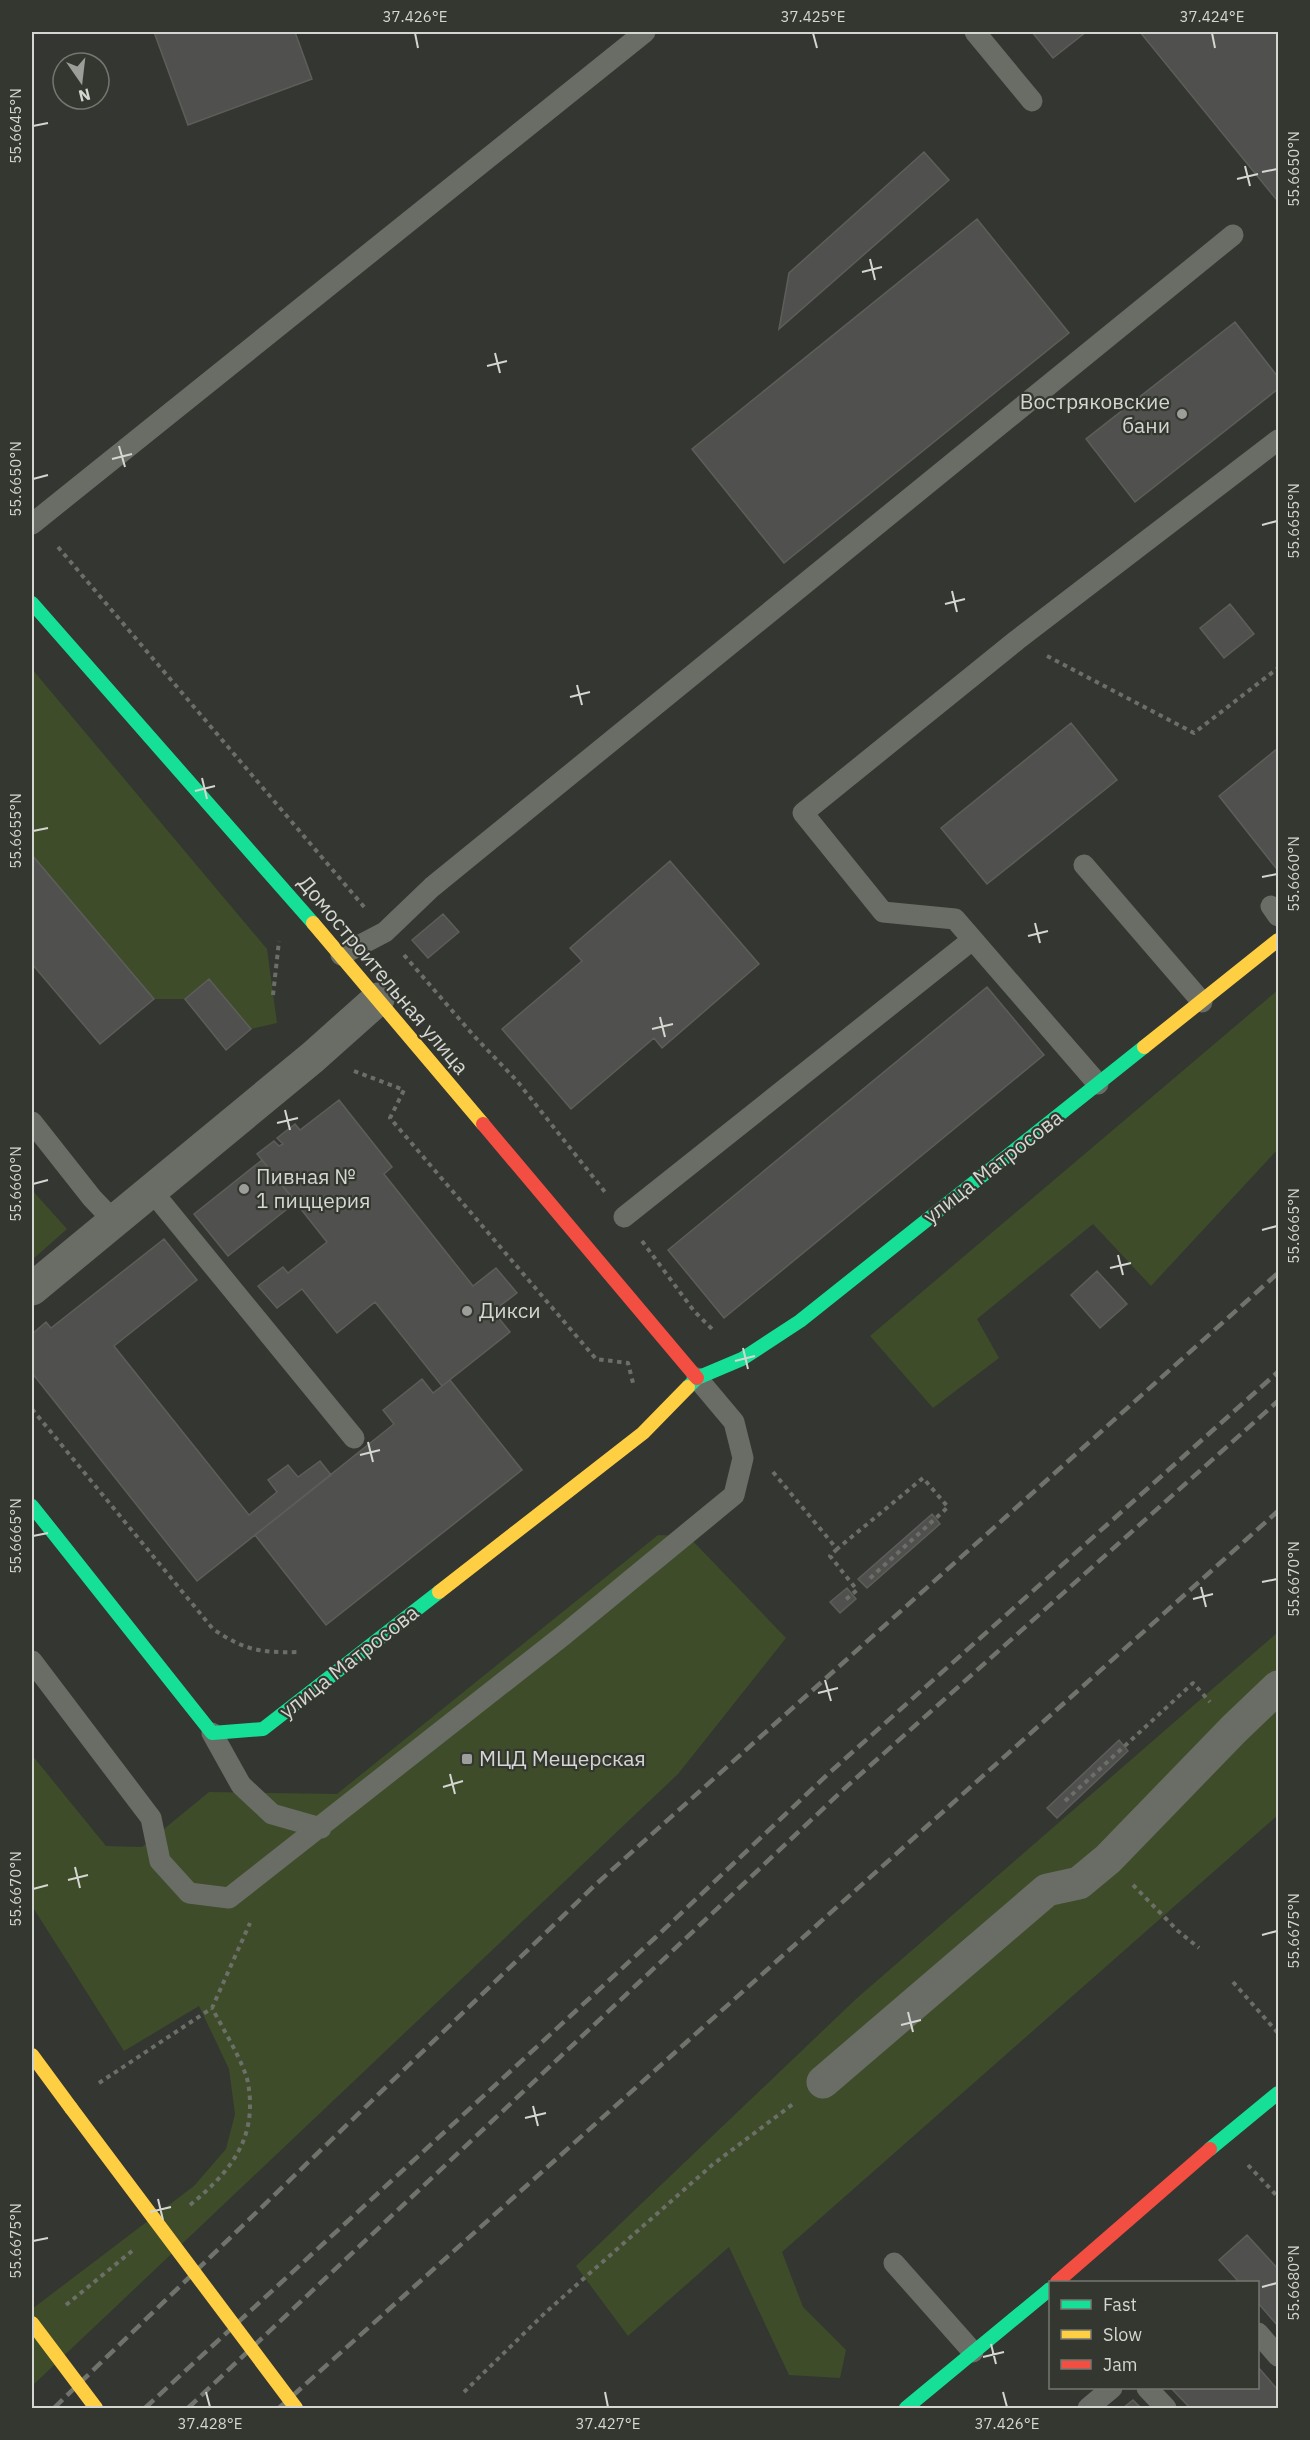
<svg xmlns="http://www.w3.org/2000/svg" width="1310" height="2440" font-family="'IBM Plex Sans',sans-serif">
<style>
.green{fill:#3e4c29}
.building{fill:#50514e;stroke:#5d5e5a;stroke-width:1.5}
.lines{fill:none;stroke-linecap:round;stroke-linejoin:round}
.path{stroke:#6c6f68;stroke-width:4;stroke-dasharray:4.5 4.5;stroke-linecap:butt}
.lane{stroke:#6a6d65;stroke-width:21}
.street{stroke:#6a6d65;stroke-width:33}
.fast{stroke:#16e098;stroke-width:14}
.slow{stroke:#ffcf43;stroke-width:14}
.jam{stroke:#f24e42;stroke-width:14}
.rail{stroke:#70736c;stroke-width:4.5;stroke-dasharray:12 6;stroke-linecap:butt}
.slow-bridge{stroke:#ffcf43;stroke-width:14}
.ticks{fill:none;stroke:#d4d6d1;stroke-width:2}
.poi-dot{fill:#9c9e99;stroke:#343730;stroke-width:2}
.labels{text-anchor:middle;stroke-width:4.5;stroke-linejoin:round;paint-order:stroke}
.poi-label{font-size:21px;fill:#d4d6d1;stroke:#343730;text-anchor:start}
.street-label{font-size:21px;fill:#d4d6d1;stroke:#343730}
.neatline{fill:none;stroke:#d4d6d1;stroke-width:2}
.ticks-label{font-size:15px;text-anchor:middle;fill:#d4d6d1}
</style>
<rect width="100%" height="100%" fill="#343631"/>
<path class="green" d="M32 669 267 949 277 1023 251 1029 209 979 185 999H154L32 855Z
M1278 990V1149L1151 1286 1093 1224 977 1319 999 1358 933 1408 870 1336Z
M32 1190 67 1229 32 1260Z
M658 1535 688 1536 786 1638 678 1774 32 2386V2309L194 2186 226 2149 235 2114 229 2069 199 2006 124 2051 32 1906V1755L106 1846 142 1847 209 1792 337 1794Z
M1278 1632V1815L782 2252 803 2307 846 2350 840 2378 789 2375 729 2247 628 2336 576 2266 856 1999Z"/>
<path class="building" d="M154 32H295L312 79 188 125Z
M1032 32H1086L1053 58Z
M1140 32H1278V197L1276 199Z
M924 152 949 180 779 329 789 273Z
M977 219 1069 333 784 563 692 449Z
M1235 322 1278 377V389L1135 502 1086 439Z
M1230 604 1254 634 1224 658 1200 628Z
M1071 723 1117 780 987 884 941 828Z
M1278 748V865L1276 868 1219 796Z
M32 855 154 999 100 1044 32 964Z
M670 861 759 964 662 1048 654 1038 571 1109 502 1029 582 961 570 948Z
M443 914 459 932 428 958 412 940Z
M209 979 251 1029 226 1050 185 999Z
M987 987 1044 1055 724 1318 668 1250Z
M339 1100 392 1167 384 1174 473 1286 496 1268 517 1293 493 1311 510 1332 442 1386 375 1302 337 1333 302 1289 277 1308 258 1286 283 1267 288 1273 327 1242 257 1154 274 1141 279 1146 283 1144 277 1138 295 1124 300 1130Z
M262 1160 296 1202 228 1256 194 1214Z
M164 1239 197 1280 114 1346 249 1515 277 1492 268 1480 288 1465 298 1477 320 1461 331 1475 197 1581 32 1373V1334L46 1322 51 1328Z
M1097 1271 1127 1304 1100 1328 1071 1295Z
M422 1379 433 1393 450 1380 522 1470 326 1625 255 1535 394 1424 383 1410Z
M932 1514 940 1524 867 1588 858 1579Z
M847 1588 856 1599 840 1613 830 1602Z
M1119 1740 1128 1751 1057 1818 1047 1808Z
M1247 2235 1278 2269V2326L1258 2303V2282H1239L1219 2260Z
M1258 2367 1278 2390V2408H1190L1171 2388H1258Z
M1133 2400 1141 2408H1123Z"/>
<g class="lines">
<path class="path" d="M58 547 365 908
M1047 656 1194 733 1278 668
M404 955 474 1036 517 1081 605 1192
M273 995 279 941
M354 1071 404 1090 390 1118 596 1359 628 1363 634 1387
M642 1241 694 1311 714 1331
M32 1409 213 1629C244 1650 260 1653 298 1652
M773 1472 837 1549 923 1478 948 1507 867 1581
M837 1549 830 1556 857 1590 844 1601
M1065 1801 1193 1683 1210 1702
M1133 1885 1178 1931 1199 1948
M1233 1982 1278 2033
M99 2083 212 2008 250 1923
M1248 2165 1278 2197
M190 2205C230 2172 258 2139 248 2083 245 2065 222 2027 212 2008
M66 2305 132 2251
M464 2392 546 2312 712 2165 793 2104"/>
<path class="lane" d="M975 32 1032 101
M32 524 645 32
M1084 865 1202 1002
M1271 906 1278 916
M341 955 385 932 432 887 1233 235
M1098 1084 955 919 883 912 803 813 1017 640 1278 440
M32 1122 92 1198 114 1221
M151 1190 354 1438
M624 1217 972 940
M32 1661 151 1818 160 1861 189 1893 229 1898 565 1634 734 1495 743 1458 734 1422 697 1378
M212 1733 241 1785 272 1814 321 1828
M894 2263 973 2352
M1258 2333 1278 2356
M1147 2388 1166 2408
M1088 2408 1112 2388"/>
<path class="street" d="M32 1289 313 1057 378 999
M823 2082 1047 1890 1079 1883 1108 1859 1234 1729 1278 1687"/>
<path class="fast" d="M32 603 313 923
M688 1387 697 1378 742 1359 800 1321 1144 1047
M32 1506 212 1733 263 1729 439 1592
M1210 2149 1278 2093
M906 2408 1050 2289"/>
<path class="slow" d="M313 923 483 1124
M1144 1047 1278 940
M439 1592 643 1433 688 1387
M32 2055 71 2108"/>
<path class="jam" d="M483 1124 697 1378
M1057 2282 1210 2149"/>
<path class="rail" d="M54 2408 594 1886 1278 1273
M145 2408 656 1937 828 1774 1278 1372
M188 2408 844 1789 1278 1401
M279 2408 1278 1511"/>
<path class="slow-bridge" d="M71 2108 296 2408
M32 2323 96 2408"/>
</g>
<path class="ticks" d="M415 33 418 48M813 33 817 48M1212 33 1215 48M33 126 48 123M1245 166 1250 186M1262 172 1277 169M1237 179 1258 174M870 259 875 280M862 272 882 267M495 353 500 373M487 366 507 361M119 446 125 467M112 459 132 454M33 479 48 475M1262 525 1277 521M952 591 957 612M945 604 965 599M577 685 582 705M570 697 590 692M202 778 207 799M195 791 215 786M33 831 48 828M1262 877 1277 874M1035 923 1040 943M1028 936 1048 931M660 1017 665 1037M652 1029 673 1024M285 1110 290 1130M277 1123 298 1118M33 1184 48 1180M1262 1230 1277 1226M1118 1255 1123 1275M1110 1268 1131 1263M743 1348 748 1369M735 1361 755 1356M368 1442 373 1462M360 1455 380 1450M33 1536 48 1533M1262 1582 1277 1579M1201 1587 1206 1607M1193 1599 1213 1594M825 1680 831 1701M818 1693 838 1688M450 1774 455 1794M443 1787 463 1781M75 1867 80 1888M68 1880 88 1875M33 1889 48 1885M1262 1935 1277 1931M908 2012 913 2032M901 2025 921 2020M533 2106 538 2126M525 2118 546 2113M158 2199 163 2220M150 2212 171 2207M33 2241 48 2238M1262 2287 1277 2283M991 2344 996 2364M983 2357 1004 2352M206 2392 210 2407M605 2392 608 2407M1003 2392 1007 2407"/>
<g class="poi-dot">
<circle cx="1182" cy="414" r="6"/>
<circle cx="244" cy="1189" r="6"/>
<circle cx="467" cy="1311" r="6"/>
<rect x="461" y="1753" width="12" height="12" rx="3"/>
</g>
<g class="labels">
<g class="poi-label">
<text x="1170" y="409" text-anchor="end">Востряковские<tspan x="1170" dy="24">бани</tspan></text>
<text x="256" y="1184">Пивная №<tspan x="256" dy="24">1 пиццерия</tspan></text>
<text x="479" y="1318">Дикси</text>
<text x="479" y="1766">МЦД Мещерская</text>
</g>
<g class="street-label">
<text transform="translate(383 975) rotate(50)" y="7">Домостроительная улица</text>
<text transform="translate(993 1167) rotate(-38)" y="7">улица Матросова</text>
<text transform="translate(349 1662) rotate(-38)" y="7">улица Матросова</text>
</g>
</g>
<rect width="1310" height="2440" fill="none" stroke="#343730" stroke-width="66"/>
<rect x="1049" y="2281" width="210" height="108" fill="#343730" stroke="#747770" stroke-width="1.5"/>
<rect x="1061" y="2300" width="30" height="9" fill="#16e098" stroke="#747770" stroke-width="1.5"/>
<text x="1103" y="2311" font-size="18" fill="#d4d6d1">Fast</text>
<rect x="1061" y="2330" width="30" height="9" fill="#ffcf43" stroke="#747770" stroke-width="1.5"/>
<text x="1103" y="2341" font-size="18" fill="#d4d6d1">Slow</text>
<rect x="1061" y="2360" width="30" height="9" fill="#f24e42" stroke="#747770" stroke-width="1.5"/>
<text x="1103" y="2371" font-size="18" fill="#d4d6d1">Jam</text>
<g transform="translate(81 81) rotate(166)"><circle r="28" fill="#343730" stroke="#747770" stroke-width="1.5"/>
<path d="M0-4.5L10 22L0 15L-10 22Z" fill="#9c9e99"/>
<text y="-9" font-size="16" font-weight="bold" text-anchor="middle" fill="#d4d6d1">N</text>
</g>
<rect x="33" y="33" width="1244" height="2374" class="neatline"/>
<g class="ticks-label">
<text x="415" y="22">37.426°E</text>
<text x="813" y="22">37.425°E</text>
<text x="1212" y="22">37.424°E</text>
<text transform="translate(16 126) rotate(-90)" y="5">55.6645°N</text>
<text transform="translate(1294 169) rotate(-90)" y="5">55.6650°N</text>
<text transform="translate(16 479) rotate(-90)" y="5">55.6650°N</text>
<text transform="translate(1294 521) rotate(-90)" y="5">55.6655°N</text>
<text transform="translate(16 831) rotate(-90)" y="5">55.6655°N</text>
<text transform="translate(1294 874) rotate(-90)" y="5">55.6660°N</text>
<text transform="translate(16 1184) rotate(-90)" y="5">55.6660°N</text>
<text transform="translate(1294 1226) rotate(-90)" y="5">55.6665°N</text>
<text transform="translate(16 1536) rotate(-90)" y="5">55.6665°N</text>
<text transform="translate(1294 1579) rotate(-90)" y="5">55.6670°N</text>
<text transform="translate(16 1889) rotate(-90)" y="5">55.6670°N</text>
<text transform="translate(1294 1931) rotate(-90)" y="5">55.6675°N</text>
<text transform="translate(16 2241) rotate(-90)" y="5">55.6675°N</text>
<text transform="translate(1294 2283) rotate(-90)" y="5">55.6680°N</text>
<text x="210" y="2429">37.428°E</text>
<text x="608" y="2429">37.427°E</text>
<text x="1007" y="2429">37.426°E</text>
</g>
</svg>
